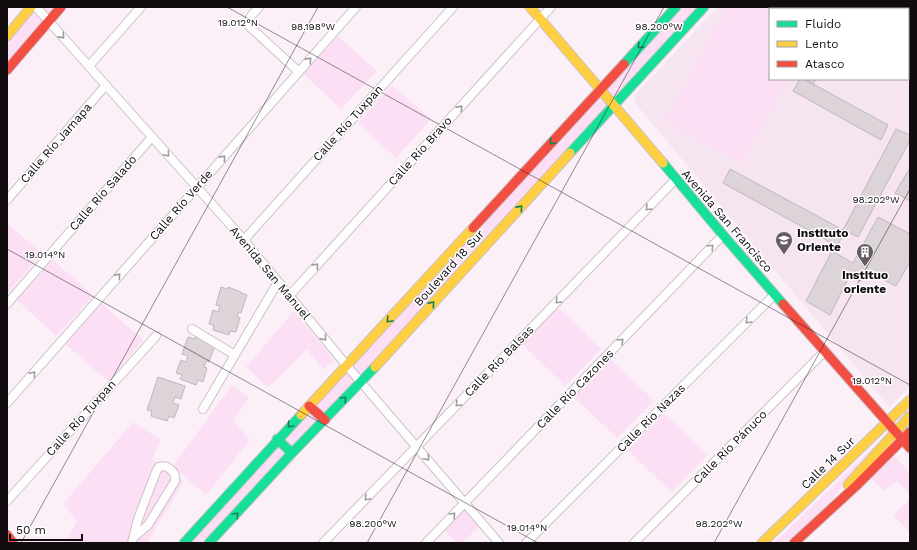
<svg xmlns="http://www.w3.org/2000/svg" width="917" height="550" font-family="'Work Sans',sans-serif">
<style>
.built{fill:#f7e4f1;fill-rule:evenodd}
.green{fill:#fcdff4}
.building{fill:#ddd4da;stroke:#bfb7bd}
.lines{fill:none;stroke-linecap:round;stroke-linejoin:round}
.street-casing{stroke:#cbc2c8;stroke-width:10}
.fast-casing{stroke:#cbc2c8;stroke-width:11}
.slow-casing{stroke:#cbc2c8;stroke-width:11}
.jam-casing{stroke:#cbc2c8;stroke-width:11}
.street{stroke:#fefdfe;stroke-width:8}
.fast{stroke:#16e098;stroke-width:9}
.slow{stroke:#ffcf43;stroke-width:9}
.jam{stroke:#f24e42;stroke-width:9}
.oneway{stroke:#a09d9f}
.oneway2{stroke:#14815b}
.ticks{fill:none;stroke:#120c10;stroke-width:1;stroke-opacity:0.45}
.labels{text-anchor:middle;stroke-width:3;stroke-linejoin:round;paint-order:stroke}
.street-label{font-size:12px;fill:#120c10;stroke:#fff}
.poi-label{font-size:12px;font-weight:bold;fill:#120c10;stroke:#fff;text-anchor:start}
.ticks-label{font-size:10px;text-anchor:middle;fill:#120c10;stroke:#fff;stroke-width:3;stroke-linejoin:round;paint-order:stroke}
</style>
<rect width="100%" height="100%" fill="#fbf0f8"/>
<path class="built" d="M718 7H910V386L889 407 635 103V95ZM770 9H908V79H770Z"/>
<path class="green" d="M31 7H61L7 70V36Z
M676 7H705L209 543H184Z
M727 7H772L776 9H770V79H787L742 164 665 121Z
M844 7H910V85L905 79H908V9H846Z
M338 36 377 71 341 109 303 74Z
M392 85 431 119 396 158 358 123Z
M7 223 42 254 7 294Z
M53 260 93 296 56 336 17 300Z
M101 303 143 340 108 381 65 344Z
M558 307 601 349 565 386 522 344Z
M294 311 334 360 323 370 307 349 268 388 246 367Z
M610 359 654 400 617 438 574 397Z
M232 385 249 398 233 421 250 440 206 495 173 466Z
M664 413 707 456 671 492 628 450Z
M133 422 161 440 152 459 184 481 147 543H65L77 521 63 504Z
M884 437 886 440 845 482 831 501 787 543H774Z
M895 456 910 473V495L897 481 884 491 871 478Z
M910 499V532L893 515Z
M462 506 481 525 462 543H457L441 527Z"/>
<path class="building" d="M800 79H804L888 125 881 140 793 91Z
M804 79H816L813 84Z
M896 129 910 135V140L858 237 843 230Z
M910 168V201L895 193Z
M730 169 845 231 837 246 723 183Z
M878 217 910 234V262L896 286 866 271 862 281 848 279 830 315 806 301 832 251 853 263Z
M221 287 227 289 228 287 241 292V293L247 295 241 313 239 312 237 317 240 318 236 332 230 331 229 335 213 330 214 325 209 324 213 310 218 312 220 306 216 305Z
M188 337 194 339 195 337 209 341 215 345 209 362 206 361 204 367 207 368 203 382 198 380 196 385 180 379 182 375 176 373 181 360 186 362 188 356 182 354Z
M158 377 185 386 181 399 175 397 173 403 179 405 174 418 169 416 167 421 151 416 152 411 147 410Z"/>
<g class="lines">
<defs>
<path id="street" d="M36 7 244 240 347 366 499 543
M259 7 251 16 248 22 250 27 299 72
M89 66 141 7
M7 200 106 85
M244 240 453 7
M290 295 551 7
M7 304 152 137
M192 329 235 355
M7 403 356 7
M203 409 278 282
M7 501 156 336
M132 543 138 519 156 472 159 467C167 464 177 472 175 481L148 525 134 537
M323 543 675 180
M426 543 723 235
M526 543 775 294
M634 543 825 351"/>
<path id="fast" d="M624 64 676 7
M570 153 704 7
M663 163 723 235 783 304
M277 439 292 453
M184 543 301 415
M209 543 292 453 375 367"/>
<path id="slow" d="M530 7 663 163
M7 36 31 7
M375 367 570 153
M301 415 473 228
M848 485 910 416
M762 543 910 400"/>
<path id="jam" d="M7 70 61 7
M473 228 624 64
M783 304 910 448
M309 406 325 420
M7 535 13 543
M794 543 856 486 910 432"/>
</defs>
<use href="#street" class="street-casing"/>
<use href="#fast" class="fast-casing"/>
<use href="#slow" class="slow-casing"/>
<use href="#jam" class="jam-casing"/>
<use href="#street" class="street"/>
<use href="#fast" class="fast"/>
<use href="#slow" class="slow"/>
<use href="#jam" class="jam"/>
</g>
<defs><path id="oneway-chevron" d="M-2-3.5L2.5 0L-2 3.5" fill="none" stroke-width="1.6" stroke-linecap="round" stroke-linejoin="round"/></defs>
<g class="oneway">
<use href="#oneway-chevron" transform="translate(62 36) rotate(48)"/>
<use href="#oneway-chevron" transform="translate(309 60) rotate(-48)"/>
<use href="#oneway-chevron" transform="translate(460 108) rotate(-48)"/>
<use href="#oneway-chevron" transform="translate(167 154) rotate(49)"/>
<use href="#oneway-chevron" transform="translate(223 158) rotate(-48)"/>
<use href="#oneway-chevron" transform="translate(648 208) rotate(134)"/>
<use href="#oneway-chevron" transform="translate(711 247) rotate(-46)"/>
<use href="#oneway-chevron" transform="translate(316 266) rotate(-48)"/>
<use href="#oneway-chevron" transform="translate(118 276) rotate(-49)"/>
<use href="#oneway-chevron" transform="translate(558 301) rotate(134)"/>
<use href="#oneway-chevron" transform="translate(748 321) rotate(135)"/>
<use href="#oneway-chevron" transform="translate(324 338) rotate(51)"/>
<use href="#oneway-chevron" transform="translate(621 341) rotate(-46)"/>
<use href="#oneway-chevron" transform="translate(33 374) rotate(-49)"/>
<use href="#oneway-chevron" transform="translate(458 404) rotate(134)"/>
<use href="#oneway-chevron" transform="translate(427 458) rotate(49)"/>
<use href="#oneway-chevron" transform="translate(367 498) rotate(134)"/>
<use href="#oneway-chevron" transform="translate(453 515) rotate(-45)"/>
</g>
<g class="oneway2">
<use href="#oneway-chevron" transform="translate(640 46) rotate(133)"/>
<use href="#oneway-chevron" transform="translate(552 142) rotate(133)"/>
<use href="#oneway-chevron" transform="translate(520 208) rotate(-48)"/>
<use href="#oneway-chevron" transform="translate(432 304) rotate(-48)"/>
<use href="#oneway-chevron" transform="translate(389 320) rotate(133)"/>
<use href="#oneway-chevron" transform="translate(344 399) rotate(-46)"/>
<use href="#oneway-chevron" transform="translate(290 425) rotate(133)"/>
<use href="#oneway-chevron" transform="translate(236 515) rotate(-47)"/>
</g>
<path class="ticks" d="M227 7 910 385M884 7 887 9M908 20 910 22M7 249 538 543M21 543 318 7M367 543 664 7M714 543 910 189"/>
<defs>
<symbol id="school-pin" viewBox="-11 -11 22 30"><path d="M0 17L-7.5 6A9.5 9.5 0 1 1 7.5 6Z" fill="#645c61" stroke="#fff"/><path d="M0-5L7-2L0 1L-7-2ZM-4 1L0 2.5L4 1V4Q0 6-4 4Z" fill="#fff"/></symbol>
<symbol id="building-pin" viewBox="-11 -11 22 30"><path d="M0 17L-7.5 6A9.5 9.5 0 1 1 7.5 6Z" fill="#645c61" stroke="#fff"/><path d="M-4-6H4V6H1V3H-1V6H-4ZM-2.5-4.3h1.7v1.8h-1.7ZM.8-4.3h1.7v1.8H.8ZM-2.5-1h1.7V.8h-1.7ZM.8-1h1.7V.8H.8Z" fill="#fff"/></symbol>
</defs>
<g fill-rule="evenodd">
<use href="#school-pin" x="774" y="230" width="20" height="27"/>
<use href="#building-pin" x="855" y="242" width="20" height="27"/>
</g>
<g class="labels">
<g class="street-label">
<text transform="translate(348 123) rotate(-48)" y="4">Calle Río Tuxpan</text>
<text transform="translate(56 143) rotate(-49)" y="4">Calle Río Jamapa</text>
<text transform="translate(420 151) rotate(-48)" y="4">Calle Río Bravo</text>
<text transform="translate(103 193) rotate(-49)" y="4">Calle Río Salado</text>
<text transform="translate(181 205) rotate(-49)" y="4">Calle Río Verde</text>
<text transform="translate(727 221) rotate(49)" y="4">Avenida San Francisco</text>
<text transform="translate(449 268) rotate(-48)" y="4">Boulevard 18 Sur</text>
<text transform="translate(270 273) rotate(50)" y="4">Avenida San Manuel</text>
<text transform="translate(499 361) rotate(-46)" y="4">Calle Río Balsas</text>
<text transform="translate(575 389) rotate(-46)" y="4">Calle Río Cazones</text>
<text transform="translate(81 418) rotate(-48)" y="4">Calle Río Tuxpan</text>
<text transform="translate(651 418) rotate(-45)" y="4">Calle Río Nazas</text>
<text transform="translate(730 447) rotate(-45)" y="4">Calle Río Pánuco</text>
<text transform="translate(828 463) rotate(-44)" y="4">Calle 14 Sur</text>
</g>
<g class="poi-label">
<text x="797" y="237">Instituto<tspan x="797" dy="14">Oriente</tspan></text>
<text x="865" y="279" text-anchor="middle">Instituo<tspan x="865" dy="14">oriente</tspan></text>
</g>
</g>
<g class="ticks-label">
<text x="238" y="26">19.012°N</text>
<text x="313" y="30">98.198°W</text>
<text x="659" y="30">98.200°W</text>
<text x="876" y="203">98.202°W</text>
<text x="45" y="258">19.014°N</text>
<text x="872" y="384">19.012°N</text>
<text x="373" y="527">98.200°W</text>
<text x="719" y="527">98.202°W</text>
<text x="527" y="531">19.014°N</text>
</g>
<rect width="917" height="550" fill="none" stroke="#120c10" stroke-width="16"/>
<rect x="769" y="8" width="140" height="72" fill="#ffffff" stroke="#a09e9f"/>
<rect x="777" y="21" width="20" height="6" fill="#16e098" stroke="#a09e9f"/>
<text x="805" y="28" font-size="12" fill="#120c10">Fluido</text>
<rect x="777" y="41" width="20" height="6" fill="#ffcf43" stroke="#a09e9f"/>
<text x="805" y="48" font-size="12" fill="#120c10">Lento</text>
<rect x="777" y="61" width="20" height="6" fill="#f24e42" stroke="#a09e9f"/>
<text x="805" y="68" font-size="12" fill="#120c10">Atasco</text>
<path d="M10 534v6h72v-6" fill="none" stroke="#120c10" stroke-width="2"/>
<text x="16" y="534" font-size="12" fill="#120c10" stroke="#ffffff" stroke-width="3" paint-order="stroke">50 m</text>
</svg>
